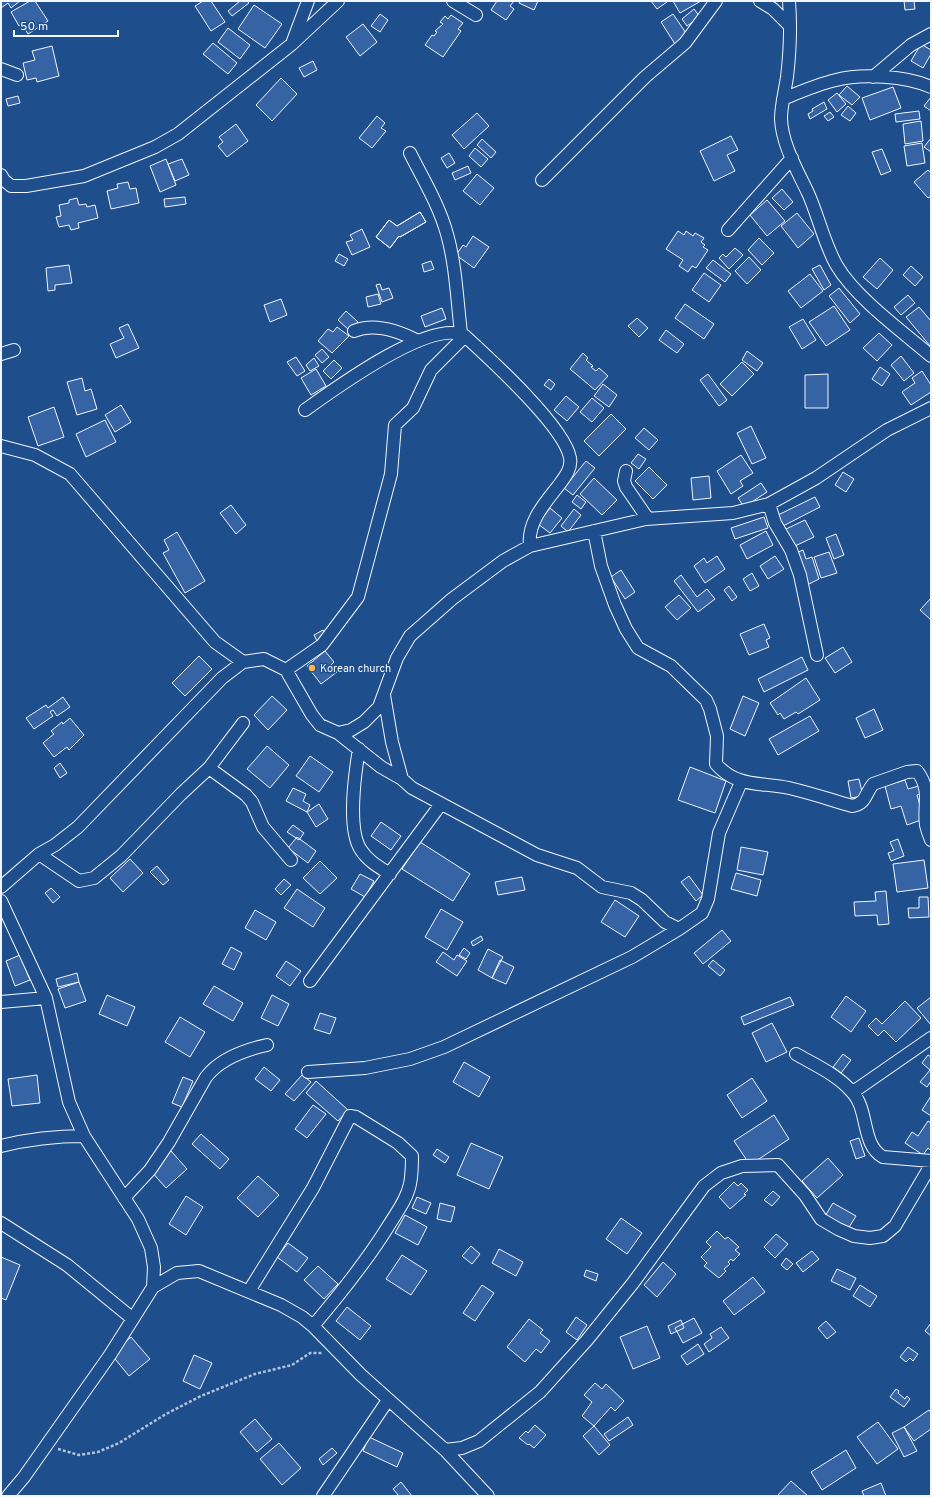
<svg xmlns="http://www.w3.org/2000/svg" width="932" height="1497" font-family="Overpass,sans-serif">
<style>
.building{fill:#3563a3;stroke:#f2f6ff}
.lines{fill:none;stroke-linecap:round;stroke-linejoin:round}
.minor-casing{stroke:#f2f6ff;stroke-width:14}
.path{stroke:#b3c4dc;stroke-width:2.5;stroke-dasharray:3 2;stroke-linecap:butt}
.minor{stroke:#1f4e8c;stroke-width:12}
.poi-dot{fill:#ffb74d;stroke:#1f4e8c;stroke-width:1.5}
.labels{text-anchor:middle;stroke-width:3;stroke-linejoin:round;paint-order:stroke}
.poi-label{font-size:11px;fill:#f2f6ff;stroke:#1f4e8c;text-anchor:start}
</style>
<rect width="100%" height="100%" fill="#1f4e8c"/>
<path class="building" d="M1 1H20L11 8 8 3 1 8Z
M30 1H35L48 21 28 34 22 24 19 26 11 12Z
M203 1H211L225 22 211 31 195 6Z
M240 1H247L249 3 232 16 228 11Z
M497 1H514L510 6 514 9 506 20 491 10Z
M520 1H538L534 10 519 3Z
M651 1H666L667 2 657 9Z
M673 1H701L680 13Z
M904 1H914L915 9 905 10Z
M254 5 282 24 265 48 238 29Z
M694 9 700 17 687 26 682 19Z
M380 14 388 20 380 32 371 26Z
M673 14 688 36 675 44 661 22Z
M451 15 463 23 458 29 461 31 443 57 425 45 432 35 434 36 437 32 435 31 443 24 440 22 445 16 448 19Z
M363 24 377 42 360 56 346 37Z
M228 28 250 45 240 59 218 42Z
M213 43 237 63 228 74 203 54Z
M921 44 931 50V54L923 68 911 61Z
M52 46 59 76 37 82 36 78 27 80 23 63 35 60 32 51Z
M313 61 317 70 304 77 299 68Z
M281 78 297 94 272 121 256 105Z
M847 86 860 97 852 105 839 95Z
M893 87 901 108 870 120 862 98Z
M837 93 846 104 837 112 828 100Z
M18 96 20 103 8 106 6 99Z
M931 97V111L924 106Z
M824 102 827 109 810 119 808 114 813 111 812 109Z
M848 106 856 113 850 121 841 115Z
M919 111 920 119 896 122 895 114Z
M830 112 834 117 828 121 824 116Z
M477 113 489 126 464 149 452 135Z
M377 116 385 123 381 128 386 131 372 148 359 138Z
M921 121 923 141 905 144 903 124Z
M236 124 248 141 227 157 218 146 223 142 219 137Z
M731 136 738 150 727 155 735 171 714 181 700 151Z
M931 138V152L924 147Z
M482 139 496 152 491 158 477 145Z
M922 143 925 163 907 166 904 146Z
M475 148 488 159 481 167 469 156Z
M882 149 891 171 881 175 872 152Z
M449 153 455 163 447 168 441 158Z
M166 159 176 185 160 192 150 166Z
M182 159 189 175 175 181 168 164Z
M468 166 471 173 455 180 452 173Z
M928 170 931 173V196L928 198 914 182Z
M477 174 494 188 480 205 463 191Z
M128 182 130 189 136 188 139 203 111 209 107 191 118 188 117 184Z
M782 189 793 202 784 210 772 198Z
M185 197 186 204 165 207 164 199Z
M77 198 79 205 86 204 87 207 95 205 98 218 78 223 79 228 71 230 69 225 59 227 56 217 61 216 59 205 69 203V200Z
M767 200 785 221 767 236 750 215Z
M420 212 426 222 400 237 399 236 390 248 376 237 389 220 397 226Z
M420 212 426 222 400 237 399 236 390 248 376 237 389 220 397 226Z
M797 213 814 234 798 248 781 226Z
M362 229 370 247 352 255 346 242 353 240 350 235Z
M678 231 684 235 686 231 693 236 695 233 704 238 701 242 705 245 703 247 708 250 696 268 692 266 688 272 679 266 683 260 666 249Z
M473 236 489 247 474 268 456 255 463 245 466 247Z
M759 238 774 253 762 265 748 250Z
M735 248 743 255 729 269 719 258 723 254 726 257Z
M339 254 348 259 344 266 335 261Z
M749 257 761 270 747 284 735 271Z
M880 258 893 270 877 289 863 277Z
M713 260 731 274 725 282 706 268Z
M431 261 434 269 424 272 422 264Z
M69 265 72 283 55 285V290L48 291 46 268Z
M820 265 831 285 824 290 812 269Z
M911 266 923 277 915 286 903 275Z
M704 273 721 285 709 302 692 290Z
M810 274 823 291 801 308 788 291Z
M380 284 382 290 389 288 393 298 382 302 376 285Z
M839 288 860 314 850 323 829 296Z
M378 294 381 304 368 307 366 297Z
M908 295 915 303 901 315 894 307Z
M281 299 287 315 270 322 264 305Z
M685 304 714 324 704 339 675 318Z
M834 306 850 330 826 346 809 322Z
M919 307 931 321V347L906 317Z
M442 308 446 319 425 327 421 316Z
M346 311 358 322 350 331 338 320Z
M637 318 648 328 639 337 628 326Z
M803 319 816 340 802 349 789 327Z
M128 324 139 348 116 358 110 344 124 338 119 328Z
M337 327 349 336 332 353 318 341 328 329 333 332Z
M666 330 684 344 677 353 659 340Z
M879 333 892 345 877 361 863 348Z
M322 349 329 357 322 363 315 355Z
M747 351 763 363 757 371 742 360Z
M583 353 588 358 586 360 593 366 591 367 596 371 599 368 608 376 595 390 570 369Z
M901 356 914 373 904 381 891 365Z
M296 357 305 371 297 376 287 362Z
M314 358 319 366 310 371 306 365Z
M334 360 342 368 331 379 323 371Z
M742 362 754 374 732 396 720 384Z
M880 367 890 374 882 386 872 379Z
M316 369 326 386 311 395 301 378Z
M922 371 931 385V392L911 405 902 392 915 383 912 378Z
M708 374 727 400 719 406 700 380Z
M828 374V408H805V375Z
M82 378 85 391 91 389 97 409 77 415 67 382Z
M549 379 555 384 551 390 544 385Z
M603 384 617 395 609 407 594 396Z
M566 396 579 407 567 421 554 410Z
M592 398 604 408 592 422 580 412Z
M121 405 131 422 115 432 105 415Z
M54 407 64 437 38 446 28 417Z
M611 414 626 429 599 456 584 441Z
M105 420 116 442 86 457 76 434Z
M751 426 766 458 752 464 737 433Z
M644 428 658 440 649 450 635 438Z
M638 454 646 459 639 469 631 463Z
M741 455 753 473 740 481 743 486 731 494 717 471Z
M586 461 595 468 573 495 564 488Z
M649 467 667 485 653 499 635 481Z
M843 472 854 479 846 492 835 485Z
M709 476 711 498 693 500 691 478Z
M594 478 617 500 602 515 580 494Z
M761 483 767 492 744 507 738 498Z
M577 495 586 502 581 509 572 502Z
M815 497 820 507 783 526 778 515Z
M231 505 246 525 236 534 220 513Z
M550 508 562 518 550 533 538 524Z
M574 509 581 515 568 532 561 526Z
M764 517 768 528 735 539 731 528Z
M805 520 814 537 793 547 784 530Z
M766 531 773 545 747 559 740 545Z
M177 532 205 581 185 593 163 553 169 550 164 540Z
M836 534 844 555 834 559 826 538Z
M803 550 806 559 812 557 819 579 807 585 796 553Z
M829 552 837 573 821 578 814 557Z
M717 556 725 569 705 583 694 566 704 558 707 563Z
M775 556 784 569 768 579 760 566Z
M621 570 635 592 625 599 611 577Z
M752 573 759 586 750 591 743 579Z
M681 575 697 597 707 589 715 599 698 612 674 581Z
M729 586 737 597 732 601 724 590Z
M679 595 691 608 677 620 665 607Z
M931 598V620L920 610Z
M764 624 770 638 766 640 769 647 749 655 740 634Z
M323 630 326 635 317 641 314 635Z
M843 647 852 662 835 673 825 658Z
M325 651 334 662 331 665 337 672 321 684 307 666Z
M199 656 212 669 185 696 172 683Z
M802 657 808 670 764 692 758 679Z
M806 678 820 700 798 714 796 712 784 719 780 713 778 715 770 703Z
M272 696 287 710 268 730 254 715Z
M743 696 759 703 745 736 730 729Z
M63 697 70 707 57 716 53 710 50 712 53 716 34 729 26 718 46 705 48 708Z
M874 709 883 730 865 738 856 718Z
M810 716 819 731 778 755 769 739Z
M70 718 84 735 69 750 67 747 54 757 43 743 54 734 51 731 62 722 63 724Z
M267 746 289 765 270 788 247 769Z
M310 756 333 772 319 792 296 776Z
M60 763 67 773 60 778 54 768Z
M690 767 726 781 715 813 678 800Z
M859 779 863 796 851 798 848 781Z
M905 780 908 789 922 785 924 793 917 795 924 819 907 825 901 806 891 809 885 786Z
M293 788 306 794 303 801 310 805 307 812 286 801Z
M319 804 328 819 316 827 307 812Z
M381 822 401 836 391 850 371 836Z
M293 825 304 833 299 840 287 832Z
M297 837 316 851 308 863 288 848Z
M898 839 904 856 891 861 888 853 894 851 890 842Z
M420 842 470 874 453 901 402 869Z
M741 847 768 852 763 875 737 870Z
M130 859 143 873 123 892 110 878Z
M924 860 928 888 897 892 893 864Z
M320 861 337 878 320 894 303 878Z
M157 866 169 880 163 885 150 872Z
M736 873 761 880 757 896 731 889Z
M360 874 374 881 365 897 351 889Z
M689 876 703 895 696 901 681 882Z
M522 877 525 890 498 895 495 882Z
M284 879 291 885 281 895 275 889Z
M51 888 60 897 53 903 45 893Z
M297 889 325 908 313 927 284 908Z
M886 891 889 924 878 925 877 915 855 916 854 902 876 901 875 892Z
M919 897H928L929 917 909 918 908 908H919Z
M615 900 639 916 625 937 601 922Z
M441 909 463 922 447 950 425 937Z
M255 910 276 922 266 940 245 928Z
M722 930 731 941 703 964 694 953Z
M481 936 483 940 473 946 471 942Z
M231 947 242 953 234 970 222 964Z
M464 948 470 953 466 959 459 955Z
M488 949 503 957 492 978 478 970Z
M443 952 454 960 457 955 467 961 457 976 436 962Z
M20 955 30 980 15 986 6 961Z
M500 960 514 967 506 984 492 978Z
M713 960 725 970 720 976 708 966Z
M286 961 301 971 290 986 276 976Z
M77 973 79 982 58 987 56 979Z
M79 982 86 1001 65 1008 58 989Z
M214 986 243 1003 233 1021 203 1004Z
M107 995 135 1007 127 1026 99 1014Z
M272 995 289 1004 278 1026 261 1018Z
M846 996 866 1011 851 1032 831 1017Z
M790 997 794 1005 744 1025 741 1017Z
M931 997V1025L917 1008Z
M905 1001 921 1018 896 1042 884 1030 878 1036 868 1026 876 1018 882 1024Z
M320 1013 336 1018 330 1034 314 1029Z
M180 1017 205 1032 190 1057 165 1042Z
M772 1023 787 1052 766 1062 752 1033Z
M843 1054 851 1060 841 1073 833 1067Z
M928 1055 931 1057V1081L927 1087 920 1082 930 1070 922 1063Z
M464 1062 490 1077 479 1097 453 1082Z
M264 1067 280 1080 271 1091 255 1079Z
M37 1075 40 1103 12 1106 8 1079Z
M302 1075 311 1082 294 1101 285 1094Z
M183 1077 193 1081 182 1107 172 1103Z
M752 1078 767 1101 742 1118 727 1095Z
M316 1081 348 1110 338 1121 306 1093Z
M931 1096V1116L922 1110Z
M313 1105 326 1114 307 1138 295 1129Z
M774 1115 789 1139 750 1165 734 1141Z
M928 1121 931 1123V1151L928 1148 923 1155 905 1143 912 1132 918 1136Z
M201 1134 229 1159 220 1169 192 1144Z
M859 1138 865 1156 856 1159 850 1141Z
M471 1143 503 1157 489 1189 457 1175Z
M437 1149 449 1157 445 1163 433 1155Z
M171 1151 187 1169 166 1188 150 1170Z
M828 1158 843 1175 817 1198 802 1181Z
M258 1176 279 1195 258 1217 237 1198Z
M734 1182 738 1186 741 1183 748 1190 744 1194 746 1195 730 1209 719 1197Z
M773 1191 780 1197 772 1206 764 1200Z
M186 1196 203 1207 186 1235 169 1224Z
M417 1197 431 1203 426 1214 412 1208Z
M440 1203 455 1207 451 1222 437 1219Z
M833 1203 856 1216 848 1229 825 1216Z
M405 1215 427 1227 418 1245 395 1233Z
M621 1218 642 1233 627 1254 606 1239Z
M717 1231 725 1239 728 1237 739 1247 735 1250 740 1254 733 1261 731 1259 728 1262 730 1264 724 1269 726 1271 719 1278 704 1266 707 1263 701 1257 711 1247 706 1242Z
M776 1234 788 1244 775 1258 764 1247Z
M288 1243 308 1258 297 1272 277 1257Z
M471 1246 480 1254 472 1264 462 1256Z
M499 1249 523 1262 516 1276 492 1263Z
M812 1251 819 1259 803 1272 796 1263Z
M402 1255 427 1271 411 1295 386 1279Z
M1 1257 20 1265 6 1300 1 1298Z
M786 1258 793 1264 787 1270 781 1265Z
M663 1262 676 1274 657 1297 644 1285Z
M318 1266 338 1284 324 1299 304 1280Z
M837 1269 856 1278 850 1290 831 1281Z
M586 1270 598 1274 596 1281 584 1276Z
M753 1277 765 1292 734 1315 723 1301Z
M482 1285 494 1293 475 1321 463 1313Z
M860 1285 877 1296 870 1307 853 1296Z
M347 1307 371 1326 360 1340 336 1321Z
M576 1317 587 1325 577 1340 566 1332Z
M694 1318 702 1333 683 1343 675 1328Z
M529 1319 543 1330 540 1333 550 1341 541 1353 536 1349 525 1362 507 1347Z
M681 1320 684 1328 671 1334 668 1326Z
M826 1321 836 1332 827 1339 818 1328Z
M931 1323V1336L925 1331Z
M647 1326 660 1358 633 1369 620 1337Z
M721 1327 729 1338 709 1352 704 1344 712 1338 710 1334Z
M131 1337 150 1359 129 1376 111 1354Z
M698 1344 704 1354 687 1365 681 1356Z
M908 1347 918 1354 913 1361 910 1358 906 1362 900 1357Z
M194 1355 212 1363 200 1389 183 1381Z
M595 1383 602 1389 606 1384 624 1401 615 1411 611 1407 594 1426 582 1416 592 1402 584 1395Z
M896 1389 899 1391 898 1393 905 1399 907 1396 910 1399 904 1407 890 1397Z
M929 1410 931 1413V1429L914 1441 904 1427Z
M628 1417 633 1425 609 1441 604 1434Z
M255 1419 272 1439 257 1452 240 1432Z
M878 1422 898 1449 877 1464 857 1437Z
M535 1425 546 1435 534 1448 529 1444 528 1445 519 1438 526 1431 528 1433Z
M594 1426 610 1445 599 1455 583 1436Z
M904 1427 917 1451 904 1457 892 1433Z
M369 1437 403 1453 397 1467 363 1451Z
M279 1443 301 1468 282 1485 260 1459Z
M332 1448 337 1453 323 1465 319 1459Z
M846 1450 856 1468 822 1490 811 1472Z
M791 1481 808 1496H777Z
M401 1482 412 1496H399L393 1489Z
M881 1483 886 1496H864L862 1491Z"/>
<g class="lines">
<defs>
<path id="minor" d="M453 1 476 15
M760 1 773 9 790 26
M789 1C791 26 790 52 787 77 785 91 781 105 781 119 782 144 797 170 808 193 818 215 825 246 837 266 856 298 903 332 931 356
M293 41 308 1
M1 69 17 75
M873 77 911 45 931 34
M783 99C800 92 818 84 836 80 861 73 907 76 931 87
M410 153C423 179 439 205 447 234 456 266 457 300 461 333
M1 175 4 180 11 186H26L84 176 155 147 178 134 292 44 338 1
M542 180 645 77 685 43 716 1
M728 230 792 158
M354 331C375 322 399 331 418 341
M1 354 14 350
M305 410C333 390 432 317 465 336 489 358 565 427 570 458 572 468 565 477 559 485 545 503 527 522 530 546
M1 446 35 455 70 474 215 642 243 662
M626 471 624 481 626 487 648 519
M769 504 775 523 791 550 800 575 817 655
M594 531 601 566 615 605 626 629 638 648 671 666 706 700 710 709 717 736 716 764C737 788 761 782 789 788 811 793 831 800 852 806 866 804 865 794 873 784L907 772 917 771C932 790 923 806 926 825 927 830 929 835 931 840
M286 670 322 645 358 597 391 474 395 425 413 408 431 370 465 336
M384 695 392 742 402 779 412 788 537 855 577 868 602 887 631 893 642 900 665 922 679 929
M338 733 381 767 402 779
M359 749C355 773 347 830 361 850 368 861 379 867 390 874
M209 768 246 795 252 802 263 827 291 860
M39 854 79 881 94 878 121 856 181 794 209 768 243 723
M1 887 39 854 55 845 78 827 222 678 243 662 264 659 286 670 312 715 320 725 338 733 351 730 364 722 379 707 397 658 410 636 452 599 503 561 530 546 646 519 733 513 769 504 816 478 887 430 931 408
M1 901 46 998 69 1102 84 1136 138 1219 151 1248 154 1267 153 1287 110 1355 24 1477 8 1496
M310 981 441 804
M1 1002 46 998
M796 1054C815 1065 838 1075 852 1092 869 1109 861 1145 883 1157L931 1161
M308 1072 365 1068 410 1059 444 1047 632 957 679 929 702 913 708 899 719 833 741 782
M853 1092 931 1038
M1 1146C29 1139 56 1136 84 1136
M124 1198 150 1170 169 1142 206 1077C220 1059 244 1050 267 1045
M1 1223 67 1265 133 1319
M153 1287 177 1273 199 1271 281 1305 302 1317 313 1326 361 1375 445 1450 488 1496
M249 1291 313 1188 350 1116 356 1117 398 1143 412 1156C412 1165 412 1174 410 1184 407 1199 397 1212 389 1225 367 1261 341 1293 313 1326
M445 1450 462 1448 479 1441 540 1392 587 1340 633 1283 704 1186 721 1173 742 1166 778 1165 805 1195 821 1219 838 1229 854 1236 870 1238 883 1236 895 1226 931 1165
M323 1496 388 1400"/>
</defs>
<use href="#minor" class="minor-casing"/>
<path class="path" d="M58 1449 79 1455 98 1452 119 1443 166 1414 201 1396 255 1374 292 1365 310 1353H322"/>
<use href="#minor" class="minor"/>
</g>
<circle class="poi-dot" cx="312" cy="668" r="4"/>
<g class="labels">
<g class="poi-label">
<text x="320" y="672">Korean church</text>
</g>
</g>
<rect width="932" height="1497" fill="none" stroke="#f2f6ff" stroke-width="4"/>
<path d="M14 30v6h104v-6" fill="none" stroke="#f2f6ff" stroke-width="2"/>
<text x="20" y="30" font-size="12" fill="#f2f6ff" stroke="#1f4e8c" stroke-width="3" paint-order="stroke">50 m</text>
</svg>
